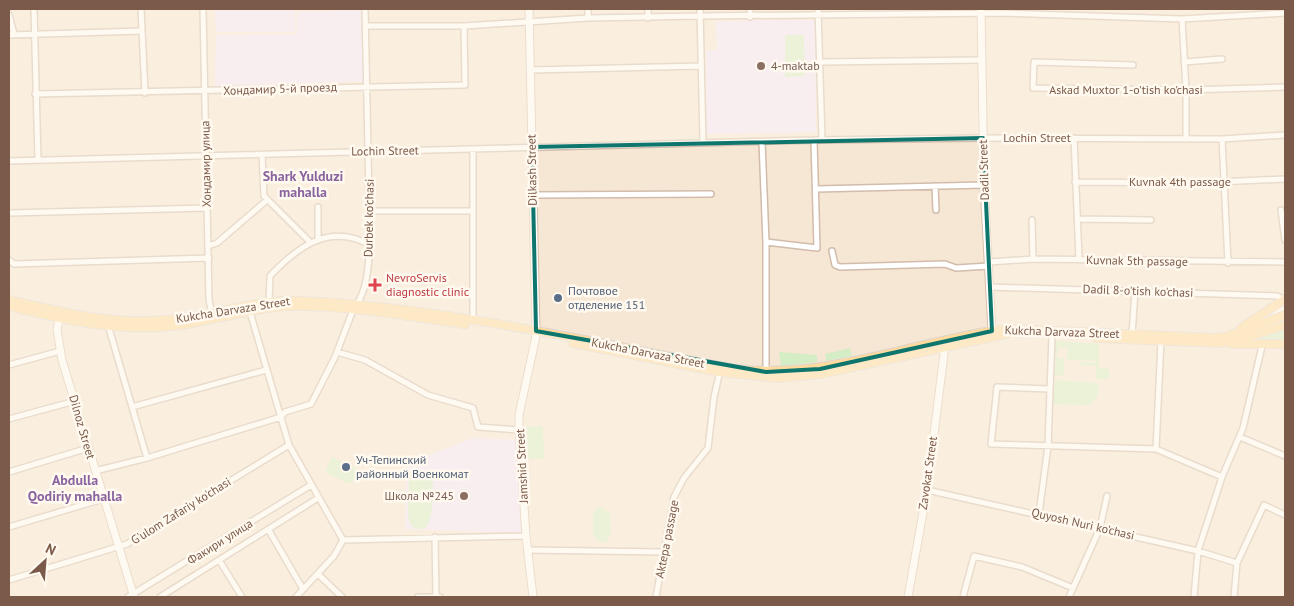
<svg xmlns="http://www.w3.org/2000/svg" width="1294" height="606" font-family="'PT Sans',sans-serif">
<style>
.residential{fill:#f6e7d5}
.education{fill:#f2e4fb}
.green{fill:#d5edc4}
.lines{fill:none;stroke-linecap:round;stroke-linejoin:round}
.street-casing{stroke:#d2bcab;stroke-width:8}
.secondary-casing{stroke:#d7bfab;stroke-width:9}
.primary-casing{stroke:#ddd4d0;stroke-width:10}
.street{stroke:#fff;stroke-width:5}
.secondary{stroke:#fff;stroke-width:7}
.primary{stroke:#ffda9d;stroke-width:8}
.marked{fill:none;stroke:#0f766e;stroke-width:4;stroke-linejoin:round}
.education-dot{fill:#8d6e63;stroke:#fff9ef;stroke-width:2}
.health-dot{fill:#e0444e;stroke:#fff9ef;stroke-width:2}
.service-dot{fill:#5c6f8a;stroke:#fff9ef;stroke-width:2}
.labels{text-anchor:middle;stroke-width:5;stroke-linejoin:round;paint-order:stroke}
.education-label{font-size:12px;fill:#785e54;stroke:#fff9ef;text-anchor:start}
.street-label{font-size:12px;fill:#7b5a49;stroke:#fff9ef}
.health-label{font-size:12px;fill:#be3a42;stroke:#fff9ef;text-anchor:start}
.service-label{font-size:12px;fill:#4e5e75;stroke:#fff9ef;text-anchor:start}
.neighbourhood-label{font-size:14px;font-weight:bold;fill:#8a649e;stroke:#fff9ef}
</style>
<rect width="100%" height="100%" fill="#fef5e7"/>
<path class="residential" d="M9 9H1285V299L1229 336 1011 329 917 348 766 372 536 331V336L767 378 1011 334 1285 344V597H9Z"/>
<path class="education" d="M215 9H333H295V32H216Z
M362 10 363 81 215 86 216 35 297 34V12Z
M815 20 816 132 707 134 706 51 717 50 716 21Z
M473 438 518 440 524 533 405 529 407 464Z"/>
<path class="green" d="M785 35H804L805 76 785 77Z
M1285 329V341L1254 342 1253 340Z
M1056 341 1099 344V368L1109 369V379H1096V366L1080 365V362L1096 363 1097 361 1067 359 1068 348 1058 347 1057 358H1064V375L1055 376Z
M850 348 852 356 826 361 825 354Z
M779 352 817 355V362L781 366Z
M1055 380 1097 383 1099 385 1097 398 1089 405 1053 404Z
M543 426 544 459H528L527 427Z
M332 457 364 472 349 484 329 474 326 470Z
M421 471C425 471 429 473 431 477 436 485 432 523 425 528 404 534 408 509 409 496 409 490 407 481 411 476 413 472 417 471 421 471Z
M601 507 610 513 611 532 607 542 600 543 593 535V514L597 508Z"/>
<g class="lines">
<defs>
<path id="street" d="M34 9 38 160
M141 9 145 93
M203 9 209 300 212 314
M648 9V18
M700 9 703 143
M750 9V17
M818 9 822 140
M9 15 14 34
M588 18V9
M1182 19 1186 90V139
M365 26H464L588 18 700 16 1001 13 1182 19 1285 13
M9 35 142 31
M820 62 981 60
M1184 62 1222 59
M1133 65 1034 62 1033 88 1186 90 1285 87
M531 70 701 66
M35 94 465 85 464 26
M1074 138 1079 259
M1222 139 1228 263
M762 142 766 242V372
M473 149V320
M262 155 264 196 311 243
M9 161 814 140 981 138 1222 139 1285 135
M1075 182 1195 183 1285 179
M935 186 936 210
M816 189 984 185
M532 195 711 194
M1281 210 1285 240
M370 211H473
M9 213 207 208
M1077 219 1151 220
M1032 220 1033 259
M318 238V207
M766 242 817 248 814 140
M208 246 217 243 267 200
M832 251 835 265 840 267 945 264 956 268 989 266
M9 260 14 264 209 258
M989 262 1033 259 1285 262
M990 287 1277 296 1284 300
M269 302 270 276C298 246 330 223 370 245
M356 305C368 289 368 265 370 245L365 9
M250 312 289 445 343 540
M108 325 147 458
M1132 335 1135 291
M337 352 365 360 428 395 473 408 478 427 519 430
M9 365 60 351
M1050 389 997 387 991 444 1156 449 1222 477
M132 407 266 370
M9 419 75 401
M1240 437 1285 456
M1156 449 1161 341
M95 471 147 458 281 417 285 412 311 404 335 357 353 310
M9 472 88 448
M927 490 1198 551 1237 563
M1039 514 1048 446 1052 336
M9 527 103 499
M268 529 303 589
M435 537 436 597
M343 540 526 536
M527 550 664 552
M219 560 242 597
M318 574 342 597
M9 580 127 544 289 445
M128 597 311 485
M160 597 318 498
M296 597 334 556 343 540
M418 597H440
M656 597 674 497 684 478 708 448 714 397 720 371
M963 597 974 556 1022 567 1073 588
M1069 597 1100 528 1107 496
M1194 597 1198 551 1222 477 1243 428 1262 346
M1234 597 1237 563 1264 505 1285 515"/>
<path id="secondary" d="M529 9 536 331
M981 9 984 185 992 331
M60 314 57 330 62 360 134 597
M533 597 526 536 519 430V415L536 336
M908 597 927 490 944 354 943 348"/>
<path id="primary" d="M9 300C60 312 112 325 165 320 211 317 256 298 303 301 449 308 592 343 735 369 825 379 905 345 992 331L1011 329 1217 338 1229 336 1285 315
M9 306C62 320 118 332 173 326 213 322 252 307 292 306 350 305 409 317 465 324
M1241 328 1285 299
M1097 338 1220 343 1248 337 1285 325
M573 343 719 372 779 378 821 374 1006 334
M1232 344H1285"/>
</defs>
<use href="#street" class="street-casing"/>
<use href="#secondary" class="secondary-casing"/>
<use href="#primary" class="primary-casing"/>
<use href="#street" class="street"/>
<use href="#secondary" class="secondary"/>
<use href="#primary" class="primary"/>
</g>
<path d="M0 0H1294V606H0ZM983 138 992 331 820 369 766 372 536 331 532 147Z" fill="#fef5e7" fill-opacity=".55" fill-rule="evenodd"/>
<path class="marked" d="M983 138 992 331 820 369 766 372 536 331 532 147Z"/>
<g class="education-dot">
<circle cx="761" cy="66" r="5"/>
<circle cx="464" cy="496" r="5"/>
</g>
<path class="health-dot" d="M372.5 277.5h5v5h5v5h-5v5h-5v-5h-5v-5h5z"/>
<g class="service-dot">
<circle cx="558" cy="298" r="5"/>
<circle cx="346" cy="467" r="5"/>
</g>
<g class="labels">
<g class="education-label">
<text x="771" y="70">4-maktab</text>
<text x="454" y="500" text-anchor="end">Школа №245</text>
</g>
<g class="street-label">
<text transform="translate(280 89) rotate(-2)" y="4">Хондамир 5-й проезд</text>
<text x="1126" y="94">Askad Muxtor 1-o'tish ko'chasi</text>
<text x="1037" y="142">Lochin Street</text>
<text transform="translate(385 151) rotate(-1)" y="4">Lochin Street</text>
<text transform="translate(206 164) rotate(-91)" y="4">Хондамир улица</text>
<text transform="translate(532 170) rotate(-91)" y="4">Dilkash Street</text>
<text transform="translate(984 170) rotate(-92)" y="4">Dadil Street</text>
<text x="1180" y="186">Kuvnak 4th passage</text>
<text transform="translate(369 218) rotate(-89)" y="4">Durbek ko'chasi</text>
<text transform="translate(1137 261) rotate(1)" y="4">Kuvnak 5th passage</text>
<text transform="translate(1138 291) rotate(2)" y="4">Dadil 8-o'tish ko'chasi</text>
<text transform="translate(233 310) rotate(-9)" y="4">Kukcha Darvaza Street</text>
<text transform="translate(1062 332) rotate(2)" y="4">Kukcha Darvaza Street</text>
<text transform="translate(648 353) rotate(11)" y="4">Kukcha Darvaza Street</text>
<text transform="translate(82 427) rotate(74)" y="4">Dilnoz Street</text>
<text transform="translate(522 466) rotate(-93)" y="4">Jamshid Street</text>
<text transform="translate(928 473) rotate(-82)" y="4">Zavokat Street</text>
<text transform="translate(181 511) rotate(-32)" y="4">G'ulom Zafariy ko'chasi</text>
<text transform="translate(1083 524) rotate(13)" y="4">Quyosh Nuri ko'chasi</text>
<text transform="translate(667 539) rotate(-79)" y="4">Aktepa passage</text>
<text transform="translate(220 542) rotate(-32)" y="4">Факири улица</text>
</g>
<g class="health-label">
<text x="386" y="282">NevroServis<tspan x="386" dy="14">diagnostic clinic</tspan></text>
</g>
<g class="service-label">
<text x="568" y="295">Почтовое<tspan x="568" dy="14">отделение 151</tspan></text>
<text x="356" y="464">Уч-Тепинский<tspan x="356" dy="14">районный Военкомат</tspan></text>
</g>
<g class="neighbourhood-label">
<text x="303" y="181">Shark Yulduzi<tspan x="303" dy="16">mahalla</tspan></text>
<text x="75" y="485">Abdulla<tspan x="75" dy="16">Qodiriy mahalla</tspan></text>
</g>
</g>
<rect width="1294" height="606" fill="none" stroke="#7b5a49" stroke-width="20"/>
<g transform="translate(45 561) rotate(26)" stroke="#fff9ef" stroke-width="4" paint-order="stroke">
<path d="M0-4L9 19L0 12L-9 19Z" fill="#7b5a49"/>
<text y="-8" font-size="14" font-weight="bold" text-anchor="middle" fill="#7b5a49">N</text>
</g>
</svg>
